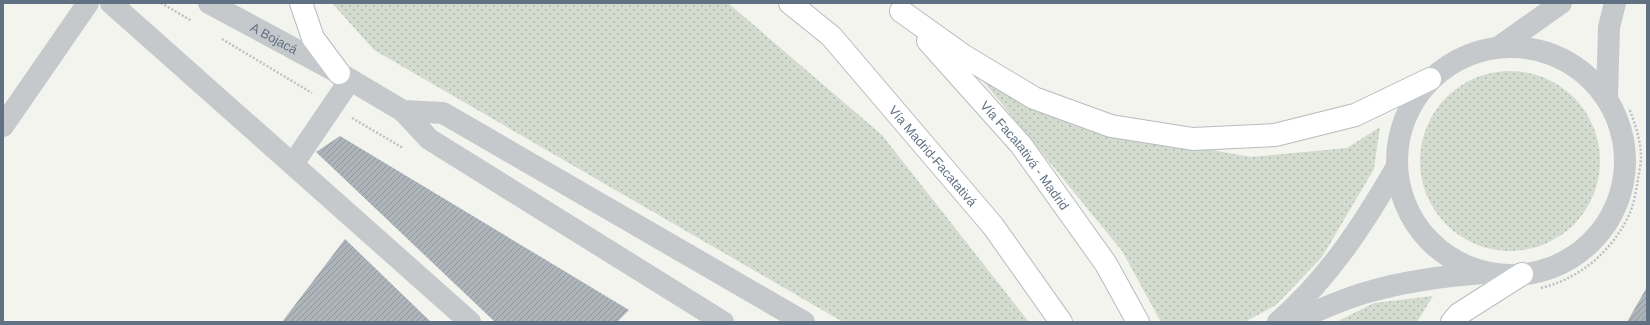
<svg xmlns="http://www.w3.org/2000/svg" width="1650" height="325" font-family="Helvetica,sans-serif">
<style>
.grass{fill:url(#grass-dots)}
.building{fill:url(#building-hatch)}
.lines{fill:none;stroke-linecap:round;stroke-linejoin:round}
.major-casing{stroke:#b8bbbf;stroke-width:24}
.path{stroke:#bec0c2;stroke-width:2.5;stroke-dasharray:2 2;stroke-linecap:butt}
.minor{stroke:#c6c9cc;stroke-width:22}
.major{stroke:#fff;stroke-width:22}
.labels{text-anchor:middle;stroke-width:4;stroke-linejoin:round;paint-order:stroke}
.street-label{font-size:13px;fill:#607183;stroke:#fff}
</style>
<defs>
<pattern id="grass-dots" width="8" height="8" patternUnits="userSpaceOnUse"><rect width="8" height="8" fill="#d4dcd0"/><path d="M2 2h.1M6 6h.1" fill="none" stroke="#afb7ae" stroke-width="1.8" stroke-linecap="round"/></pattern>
<pattern id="building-hatch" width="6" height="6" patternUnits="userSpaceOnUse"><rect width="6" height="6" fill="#adb4ba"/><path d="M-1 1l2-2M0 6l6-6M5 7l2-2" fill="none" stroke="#90979d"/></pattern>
</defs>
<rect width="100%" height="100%" fill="#f4f4ef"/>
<path class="grass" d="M332 3H728L882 135 1029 322H843L374 50Z
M974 70 1072 125 1251 157 1347 148 1380 127 1374 169 1322 257 1276 305 1245 322H1161L1122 251Z
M1420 161a90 90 0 1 1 180 0a90 90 0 1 1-180 0Z
M1433 296 1417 322H1336L1374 303Z"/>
<path class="building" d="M340 136 629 310 617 322H495L316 152Z
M345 239 431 322H282Z
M1647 287V322H1627Z"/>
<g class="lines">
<defs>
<g id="major">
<path d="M301 3 313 38 339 73"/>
<path id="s2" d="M790 3 831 36 993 226 1061 322"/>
<path d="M901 11 964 56 1034 98 1111 126 1193 139 1275 135 1355 115 1430 79"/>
<path id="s3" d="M928 41 1021 145 1106 264 1138 322"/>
<path d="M1452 322 1459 314 1522 274"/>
</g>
</defs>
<use href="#major" class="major-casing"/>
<path class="path" d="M161 3 192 21
M222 39 312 93
M352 118 403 148
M1541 288C1579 279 1611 252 1628 217 1634 205 1636 191 1638 179 1639 172 1641 164 1641 158 1641 140 1635 124 1629 108"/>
<g class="minor">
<path d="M111 3 470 322"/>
<path id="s1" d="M209 3 339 73 403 111 443 113 804 322"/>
<path d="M1499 47 1561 3"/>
<circle cx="1511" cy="161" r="114"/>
<path d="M1607 97 1609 27 1615 3"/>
<path d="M403 111 429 139 723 322"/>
<path d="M3 126 88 3"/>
<path d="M293 164 350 80"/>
<path d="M1278 322C1328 279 1363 225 1396 168"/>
<path d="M1292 322C1317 311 1342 299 1368 292 1406 281 1444 276 1483 273"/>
</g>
<use href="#major" class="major"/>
</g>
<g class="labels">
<g class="street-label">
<text dy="5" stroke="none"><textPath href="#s1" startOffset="74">A Bojacá</textPath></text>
<text dy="5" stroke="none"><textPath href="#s3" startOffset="150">Vía Facatativá - Madrid</textPath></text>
<text dy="5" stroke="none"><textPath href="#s2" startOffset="210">Vía Madrid-Facatativá</textPath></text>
</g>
</g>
<rect width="1650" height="325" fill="none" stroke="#607183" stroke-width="8"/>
</svg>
